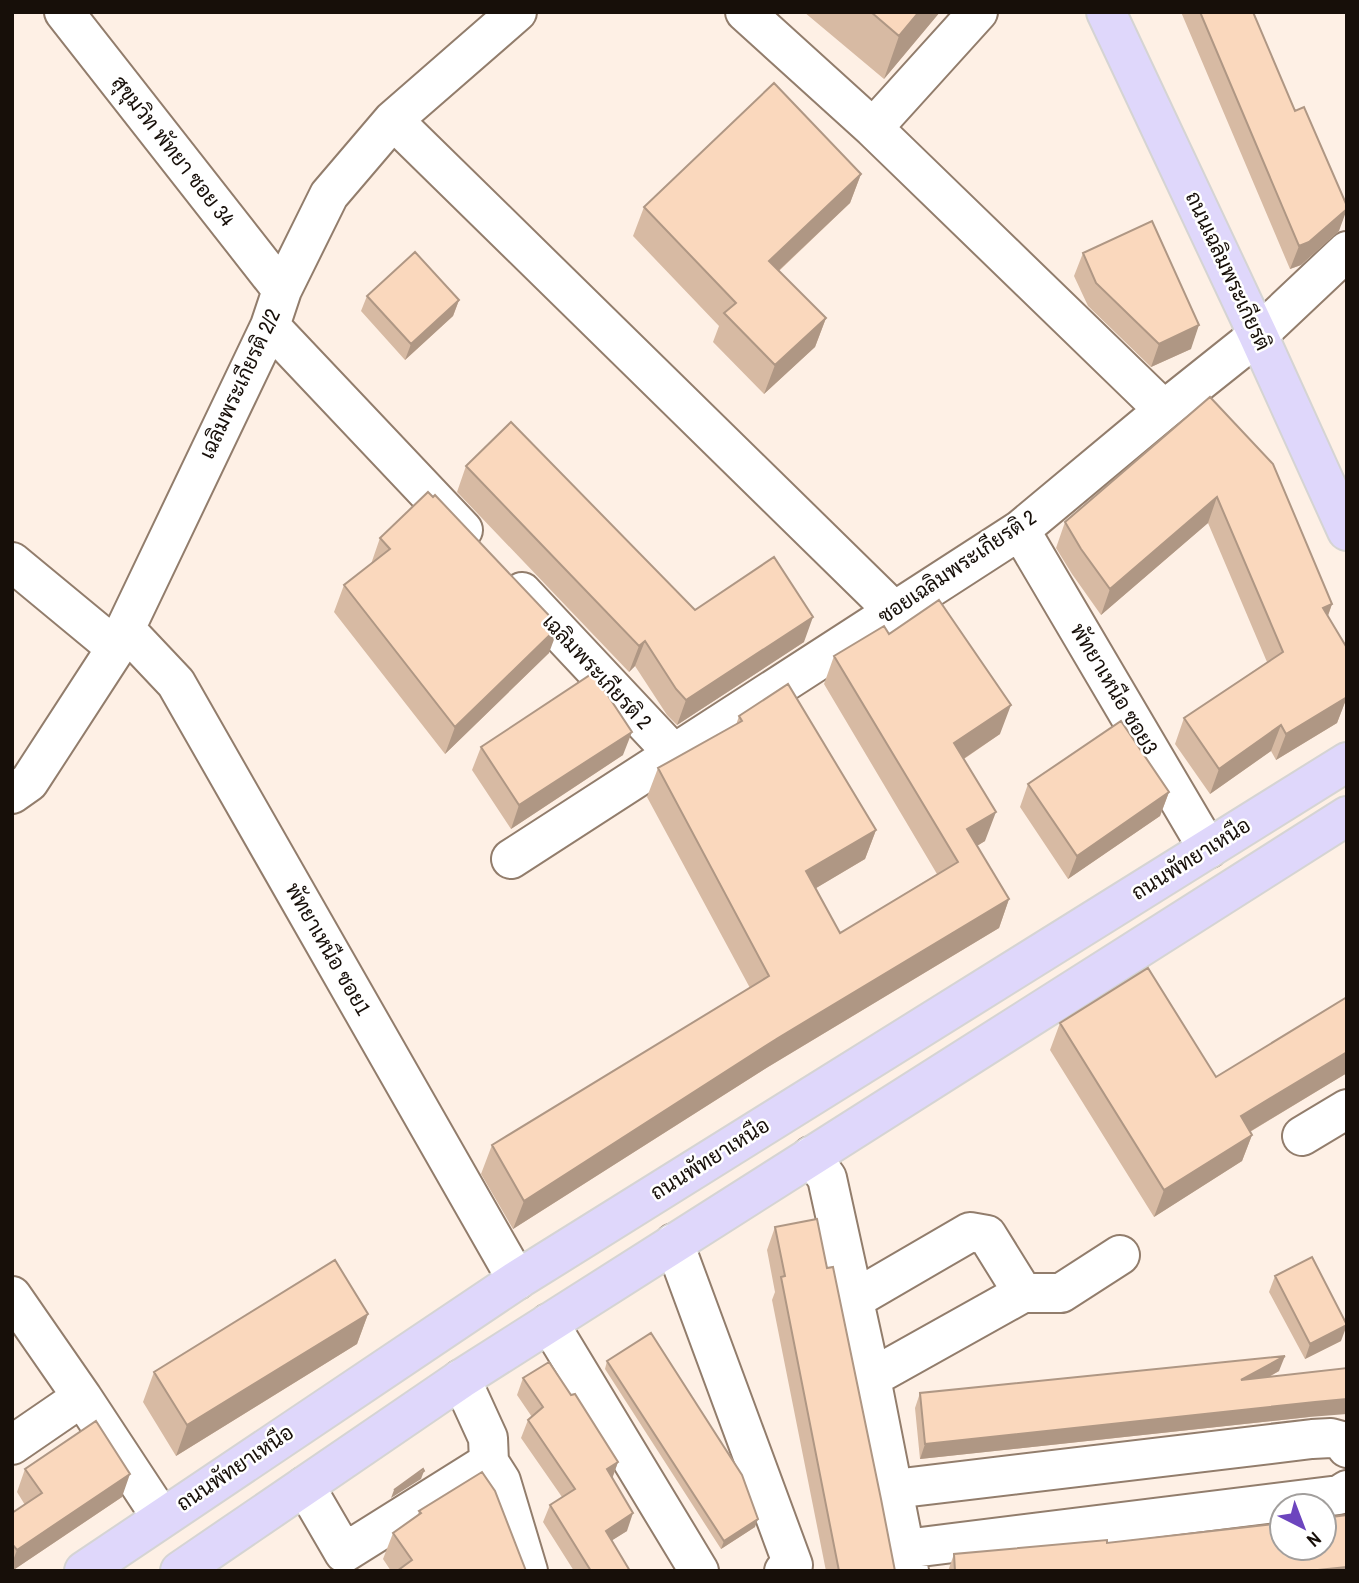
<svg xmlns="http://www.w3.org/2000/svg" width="1359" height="1583" font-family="'Archivo Narrow',Sarabun,sans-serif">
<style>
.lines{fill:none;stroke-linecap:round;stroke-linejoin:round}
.minor-casing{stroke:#927d6c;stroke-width:42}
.major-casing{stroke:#d5d4d3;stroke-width:42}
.minor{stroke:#fff;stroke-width:38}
.major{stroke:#dfd7fb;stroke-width:38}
.wall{fill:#d7baa3}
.shaded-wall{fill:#af9784}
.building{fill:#fad8bd;stroke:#af9784;stroke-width:2}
.labels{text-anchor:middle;stroke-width:5;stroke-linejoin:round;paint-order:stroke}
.street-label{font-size:21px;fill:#170f09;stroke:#fff}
</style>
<rect width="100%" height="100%" fill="#fef0e5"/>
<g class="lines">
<defs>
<path id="minor" d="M64 12 282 290
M745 12 873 128 1164 410
M393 120 893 610
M873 128 978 12
M270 326 463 530
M1020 530 1208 849
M12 562 116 648
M522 592 674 754
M125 629 176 683 517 1280
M12 794 29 782 116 648 270 326 282 290 329 195 393 120 517 12
M511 859 1020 530 1164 410 1258 335 1347 251
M1302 1136 1347 1109
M811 1156 827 1178 871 1378 909 1571
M674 1243 793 1565 784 1571
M1023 1293H1061L1120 1255
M12 1296 82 1397 161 1517
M853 1300 970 1232 987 1235 1023 1293 871 1378
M549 1323 699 1571
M12 1445 82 1397
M489 1462 501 1481 528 1571
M305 1486 344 1553 489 1462 488 1438 461 1379
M894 1489 1312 1439 1331 1438 1342 1441 1347 1448
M905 1549 1339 1495 1347 1490"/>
<path id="major" d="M1106 12 1258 335 1347 531
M84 1571 517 1280 1347 762
M180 1571 461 1379 1347 816"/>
</defs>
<use href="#minor" class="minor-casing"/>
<use href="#major" class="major-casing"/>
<use href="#minor" class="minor"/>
<use href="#major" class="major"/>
</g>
<path class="wall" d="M804 12H940L884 79Z
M1181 12H1253L1339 231 1301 265 1290 269Z
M861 174 850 203 779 271 826 318 815 347 764 394 713 342 719 326 633 236 644 207Z
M1083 253 1191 349 1151 367 1088 306 1074 276Z
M367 296 459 300 453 316 405 360 361 311Z
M1210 397 1332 604 1328 616 1347 697 1337 723 1276 760 1271 751 1210 794 1175 744 1184 718 1267 662 1208 523 1101 615 1072 574 1056 548 1065 522Z
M466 466 695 610 804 642 677 725 667 715 635 666 629 672 457 492Z
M380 538 549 653 445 754 334 612 344 585 371 564Z
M889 634 1000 734 964 759 985 841 977 846 1009 899 999 928 768 1067 513 1229 481 1174 492 1145 750 988 647 797 658 768 736 725 739 716 876 830 865 859 816 888 840 933 937 874 824 684 834 656Z
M481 747 623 755 511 829 472 770Z
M1028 784 1169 792 1160 816 1068 879 1020 807Z
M1347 997V1073L1250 1132 1252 1135 1242 1161 1154 1217 1050 1050 1060 1023 1216 1077Z
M775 1227 827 1268 895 1571H826L772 1300 775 1292 767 1250Z
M1275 1276 1341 1341 1305 1359 1269 1292Z
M368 1314 357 1344 176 1456 143 1402 154 1372Z
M607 1361 755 1527 721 1549 605 1369Z
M1279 1371 1269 1377 1309 1417 920 1459 915 1408 920 1393Z
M523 1378 618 1462 612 1478 627 1531 612 1540 630 1571H574L543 1522 550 1505 562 1497 521 1438 528 1420 532 1417 517 1395Z
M25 1469 122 1497 12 1571V1513L25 1505 17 1492Z
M419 1511 526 1571H391L383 1559 393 1533 418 1515Z
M1107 1543 1347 1571H948L954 1554Z"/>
<path class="shaded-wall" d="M919 12H940L884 79 899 36Z
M861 174 850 203 758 290 769 261Z
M1347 209 1339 231 1301 265 1290 269 1299 246Z
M459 300 453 316 405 360 411 344Z
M826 318 815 347 764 394 775 365Z
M1199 325 1191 349 1151 367 1159 344Z
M1217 497 1208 523 1101 615 1110 589Z
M1332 604 1323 629V608Z
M813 617 804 642 677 725 686 700Z
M559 626 549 653 445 754 455 727Z
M645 641 635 666 629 672 639 646Z
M1347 697 1337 723 1276 760 1286 734Z
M1011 705 1000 734 944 772 954 743Z
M1281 725 1271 751 1210 794 1219 769Z
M632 732 623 755 511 829 519 805Z
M1169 792 1160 816 1068 879 1077 856Z
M996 812 985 841 957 858 967 829Z
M876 830 865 859 796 900 806 871Z
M1009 899 999 928 768 1067 513 1229 524 1201 778 1038Z
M1347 1052V1073L1231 1143 1241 1116Z
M1252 1135 1242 1161 1154 1217 1164 1190Z
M368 1314 357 1344 176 1456 187 1425Z
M1347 1325 1341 1341 1305 1359 1310 1344Z
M1285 1356 1279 1371 1236 1395 1241 1380Z
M1347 1399V1414L1309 1417 920 1459 925 1444 1315 1402Z
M618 1462 612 1479 607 1469Z
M424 1471 421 1479 391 1498 394 1490Z
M130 1474 122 1497 12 1571V1563L17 1550Z
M633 1513 627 1531 600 1548 606 1531Z
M758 1519 755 1527 721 1549 724 1541Z
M1347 1567V1571H1308Z"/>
<path class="building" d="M871 12H919L899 36Z
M1200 12H1253L1295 111 1304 107 1347 206V209L1309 242 1299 246Z
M774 83 861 174 769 261 826 318 775 365 724 313 736 303 644 207Z
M1152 221 1199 325 1159 344 1096 283 1083 253Z
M415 252 459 300 411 344 367 296Z
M1210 397 1273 464 1332 604 1323 608 1347 648V697L1286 734 1281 725 1219 769 1184 718 1283 652 1217 497 1110 589 1081 549 1065 522Z
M511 422 695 610 774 557 813 617 686 700 676 689 645 641 639 646 466 466Z
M428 492 433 497 435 495 559 626 455 727 344 585 390 549 380 538Z
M939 600 1011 705 954 743 996 812 967 829 1009 899 778 1038 524 1201 492 1145 769 976 658 768 742 721 739 716 788 684 876 830 806 871 840 933 958 862 834 656 884 626 889 634Z
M593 673 632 732 519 805 481 747Z
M1121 721 1169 792 1077 856 1028 784Z
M1148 968 1216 1077 1347 997V1052L1241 1116 1252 1135 1164 1190 1060 1023Z
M817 1219 827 1268 833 1267 881 1499 895 1571H839L781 1277 785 1276 775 1227Z
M1312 1257 1347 1325 1310 1344 1275 1276Z
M335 1260 368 1314 187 1425 154 1372Z
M651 1333 742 1475 758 1519 724 1541 607 1361Z
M1285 1356 1241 1380 1347 1368V1399L1315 1402 925 1444 920 1393Z
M549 1362 571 1395 575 1394 618 1462 607 1469 633 1513 606 1531 630 1571H591L550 1505 575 1489 528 1420 543 1407 523 1378Z
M96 1421 130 1474 17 1550 12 1544V1513L42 1493 25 1469Z
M423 1469 424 1471 394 1490Z
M482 1472 495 1491 526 1571H397L412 1560 393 1533 421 1513 419 1511Z
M1347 1515V1567L1308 1571H955L954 1554 1107 1540V1543L1282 1523V1548H1324V1518Z"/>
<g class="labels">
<g class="street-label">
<text transform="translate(173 151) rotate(52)" y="7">สุขุมวิท พัทยา ซอย 34</text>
<text transform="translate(1228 271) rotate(65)" y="7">ถนนเฉลิมพระเกียรติ</text>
<text transform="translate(240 384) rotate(-65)" y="7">เฉลิมพระเกียรติ 2/2</text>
<text transform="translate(957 567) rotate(-34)" y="7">ซอยเฉลิมพระเกียรติ 2</text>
<text transform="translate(597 672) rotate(47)" y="7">เฉลิมพระเกียรติ 2</text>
<text transform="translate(1114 689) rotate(59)" y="7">พัทยาเหนือ ซอย3</text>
<text transform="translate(1191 859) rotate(-32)" y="7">ถนนพัทยาเหนือ</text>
<text transform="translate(328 949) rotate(60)" y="7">พัทยาเหนือ ซอย1</text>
<text transform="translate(710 1159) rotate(-32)" y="7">ถนนพัทยาเหนือ</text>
<text transform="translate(235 1468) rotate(-34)" y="7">ถนนพัทยาเหนือ</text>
</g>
</g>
<rect width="1359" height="1583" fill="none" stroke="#170f09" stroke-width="28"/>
<g transform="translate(1303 1527) rotate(138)"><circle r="33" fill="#ffffff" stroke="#a29f9d" stroke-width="2"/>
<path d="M0-5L12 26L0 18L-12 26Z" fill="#6c45be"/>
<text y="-10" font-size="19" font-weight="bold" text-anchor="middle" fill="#170f09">N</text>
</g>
</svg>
